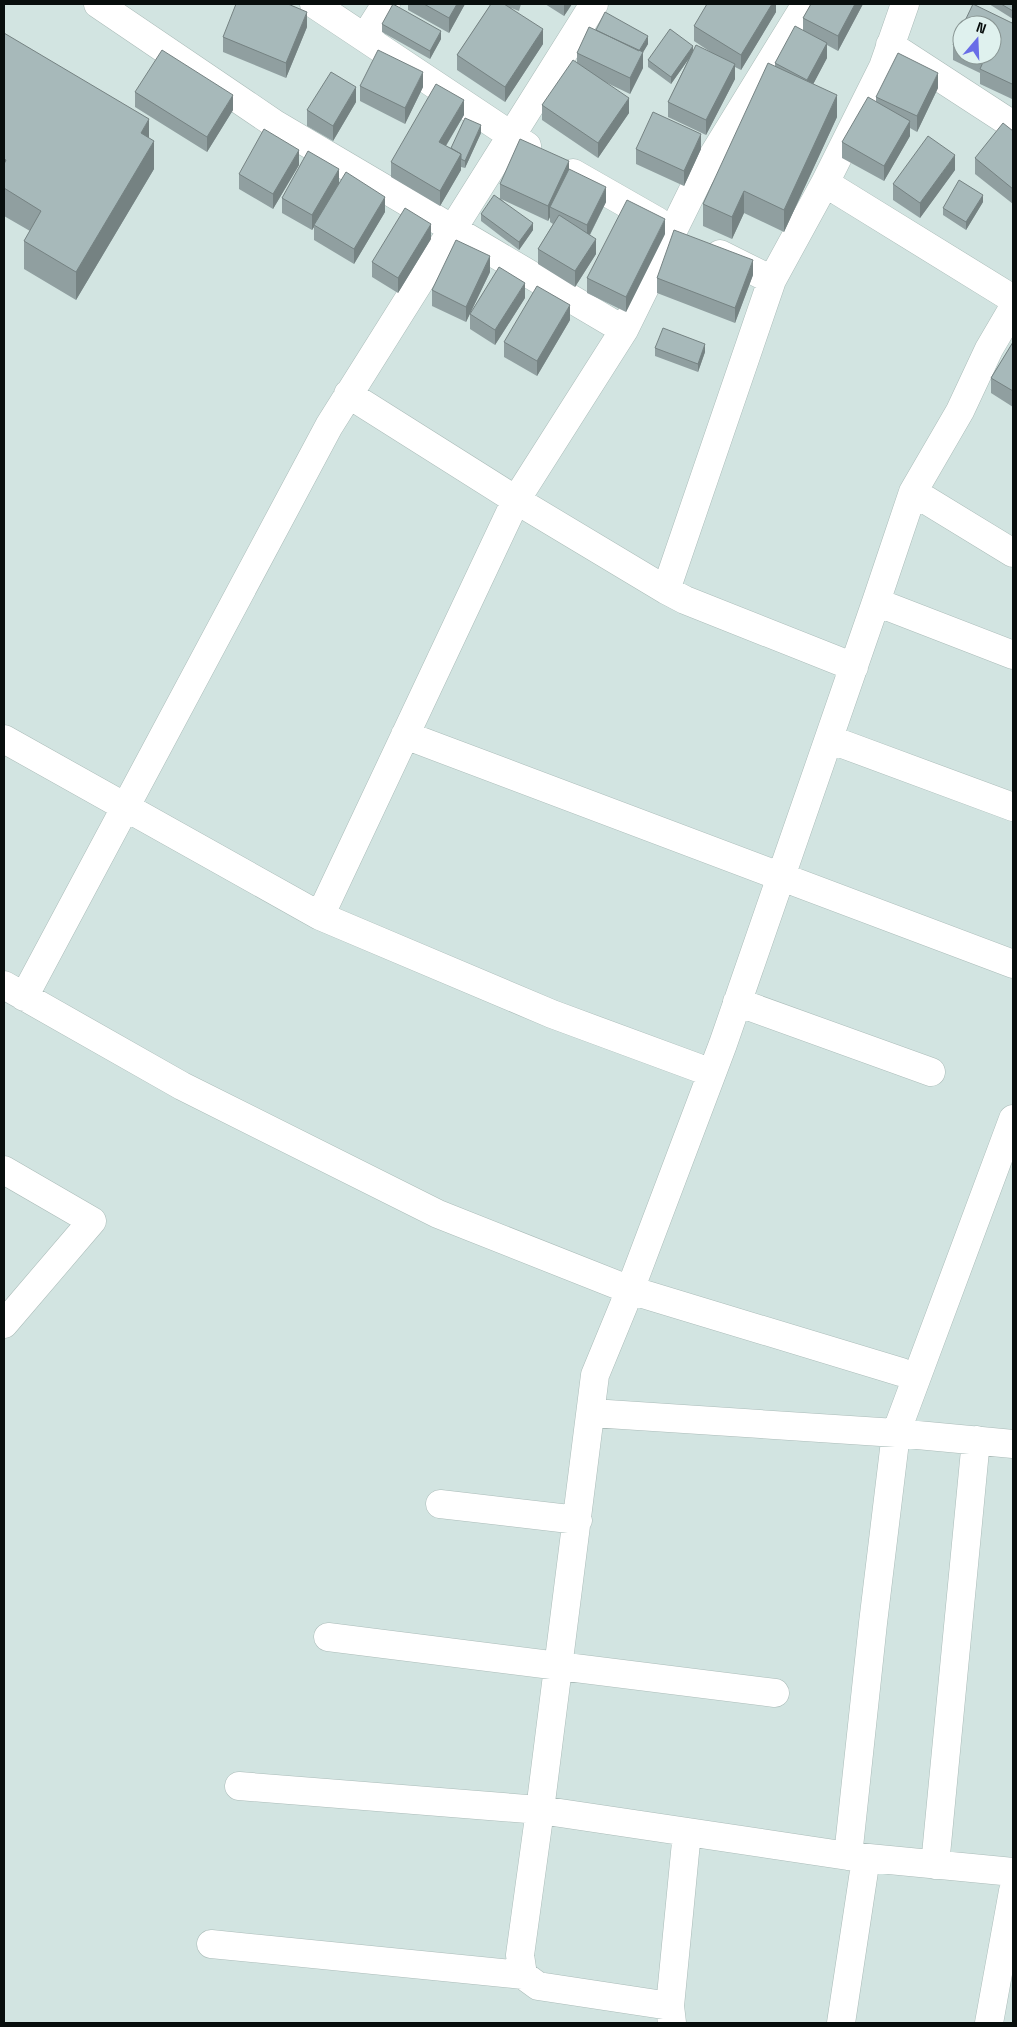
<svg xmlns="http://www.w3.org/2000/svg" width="1017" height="2027" font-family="'Space Grotesk',sans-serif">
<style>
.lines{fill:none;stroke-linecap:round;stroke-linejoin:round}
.minor-casing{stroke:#abbcb9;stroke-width:29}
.minor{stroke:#fff;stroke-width:28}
.wall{fill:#909fa0}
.shaded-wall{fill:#758282}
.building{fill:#a7b9ba;stroke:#758282}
</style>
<rect width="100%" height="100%" fill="#d2e4e1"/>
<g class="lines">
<defs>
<path id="minor" d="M98 4 275 124 624 330
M314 4 527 146
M806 4 699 178 624 330 516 500 666 590 685 600 854 667
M905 4 883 67 825 183 1013 299
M365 37 386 4
M890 45 1013 125
M573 173 657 221
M720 254 772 280
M913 492 1013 553
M666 590 772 280 825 183
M876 602 1013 655
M405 735 1013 964
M4 739 320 916 552 1014 712 1073
M829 739 1013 807
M320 916 516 500 348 394
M4 985 182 1086 438 1214 630 1290 723 1044 876 602 913 492 960 411 989 349 1013 308
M24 997 329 426 594 4
M737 1002 931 1072
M4 1170 92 1221 4 1324
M901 1372 630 1290 595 1375 540 1810 848 1856 1013 1872
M592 1413 896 1433 1013 1444
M440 1504 578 1520
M328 1637 775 1693
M239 1786 540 1810 520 1955 523 1975 538 1986 670 2006
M848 1856 873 1623 896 1433 1013 1119
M935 1865 976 1440
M211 1944 523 1975
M672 2023 670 2006 687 1832
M841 2023 866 1858
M989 2023 1013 1891"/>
</defs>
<use href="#minor" class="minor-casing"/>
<use href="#minor" class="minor"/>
</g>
<path class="wall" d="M408 4H465L449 33 408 10Z
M491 4H521L519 11 511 8 543 44 505 102 457 70V55Z
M545 4H572L564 16Z
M776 4V12L741 70 735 67V79L706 135 668 117V102L689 58 671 84 648 67V60L693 51 712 53 694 41V26Z
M811 4H863L838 51 827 45V58L813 84 837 117 784 232 744 213 732 239 703 226V204L775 66V63L803 30V18Z
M989 4H1013V19Z
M1013 20V96L1012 99 980 84V73L953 60V45L962 27V55H992Z
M382 24 441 39 430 59 382 32Z
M307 27 286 78 223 52V37Z
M596 30 648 44 643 52V68L630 94 603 81 629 113 598 158 542 120V105L577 63V53Z
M4 33 149 138 154 169 76 300 24 269V241L30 231 4 216Z
M360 86 423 87 405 124 360 101Z
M938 88 917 132 910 128V136L884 181 842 158V142L876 102V97Z
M135 92 233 110 207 152 135 107Z
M356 102 333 141 307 126V110Z
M464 115 446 146 451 148 481 133 465 168 461 167V170L440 206 391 177V162Z
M1013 131V204L975 174V158Z
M636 149H701L684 186 636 164Z
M299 165 273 209 239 189V174Z
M569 169 606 202 590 235 596 254 575 287 538 264V249L553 224 550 222V217L548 221 501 199 533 230 519 250 481 221V214L500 198V184Z
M955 170 920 218 893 200V184Z
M339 183 385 212 354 264 314 240V227L312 230 282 213V198Z
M983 202 966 230 943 215V208Z
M665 234 626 312 587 293V278Z
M431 239 398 293 372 277V262Z
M490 272 466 322 432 306V290Z
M753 275 735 323 657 293V278Z
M525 298 495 345 470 329V314Z
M570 320 537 376 504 357V342Z
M1013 342V407L991 393V378Z
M655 348 705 352 698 372 655 356Z"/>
<path class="shaded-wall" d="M457 4H465L449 33V18Z
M564 4H572L564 16Z
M772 4H776V12L741 70V55Z
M855 4H863L838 51V36Z
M307 12V27L286 78V63Z
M543 29V44L505 102V87Z
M441 31V39L430 59V51Z
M648 36V44L638 61V53Z
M827 43V58L807 96V80Z
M693 46V53L671 84V77Z
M643 52V68L630 94V78Z
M735 64V79L706 135V120Z
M423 72V87L405 124V108Z
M938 73V88L917 132V116Z
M1013 81V96L1012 99V84Z
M356 87V102L333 141V126Z
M233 95V110L207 152V137Z
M837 95V117L784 232V210Z
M629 98V113L598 158V143Z
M464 100V115L439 157V142Z
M149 119V147L141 133Z
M910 121V136L884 181V166Z
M481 125V133L465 168V161Z
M701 134V149L684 186V171Z
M154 141V169L76 300V272Z
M299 150V165L273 209V194Z
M461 154V170L440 206V191Z
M955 155V170L920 218V203Z
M569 161V176L550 207V217L548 221V206Z
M339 169V184L314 225V227L312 230V215Z
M606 187V202L587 240V225Z
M744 191V213L732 239V217Z
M983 195V202L966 230V222Z
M385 197V212L354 264V249Z
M665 219V234L626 312V297Z
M533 223V230L519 250V242Z
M431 224V239L398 293V278Z
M596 239V254L575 287V271Z
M490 256V272L466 322V307Z
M753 260V275L735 323V308Z
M525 283V298L495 345V330Z
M570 305V320L537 376V361Z
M705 344V352L698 372V364Z"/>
<path class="building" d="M236 4H288L307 12 286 63 223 37Z
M393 4 441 31 430 51 382 24Z
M424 4H457L449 18Z
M491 4H504L543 29 505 87 457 55Z
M707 4H772L741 55 694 26Z
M811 4H855L838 36 803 18Z
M973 4 1012 23 1013 20V81L1012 84 980 69 984 60 973 55H992V25H963Z
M1001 4H1013V11Z
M605 12 648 36 639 51 596 30Z
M795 26 827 43 807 80 775 63Z
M589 27 643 52 630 78 577 53Z
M962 27V50L953 45Z
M670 29 693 46 671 77 648 60Z
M4 33 149 119 141 133 154 141 76 272 24 241 41 211 4 188V164L6 160 4 159Z
M696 45 735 64 706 120 668 102Z
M162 50 233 95 207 137 135 92Z
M378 50 423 72 405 108 360 86Z
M898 53 938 73 917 116 876 97Z
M573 60 629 98 598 143 542 105Z
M768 63 837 95 784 210 744 191 732 217 703 204Z
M331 72 356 87 333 126 307 110Z
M436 84 464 100 439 142 461 154 440 191 391 162Z
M868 97 910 121 884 166 842 142Z
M653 112 701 134 684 171 636 149Z
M465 118 481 125 465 161 461 159V154L451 148Z
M1003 123 1013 131V189L975 158Z
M264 129 299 150 273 194 239 174Z
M928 136 955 155 920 203 893 184Z
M520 139 569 161 548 206 500 184Z
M308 151 339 169 312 215 282 198Z
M569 169 606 187 587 225 550 207Z
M346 172 385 197 354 249 314 225Z
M959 180 983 195 966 222 943 208Z
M494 195 533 223 519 242 481 214Z
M627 200 665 219 626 297 587 278Z
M405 208 431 224 398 278 372 262Z
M559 215 596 239 575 271 538 249Z
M674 230 753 260 735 308 657 278Z
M456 240 490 256 466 307 432 290Z
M499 267 525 283 495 330 470 314Z
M537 286 570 305 537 361 504 342Z
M663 328 705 344 698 364 655 348Z
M1013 342V391L991 378Z"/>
<rect width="1017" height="2027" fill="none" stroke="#080e0d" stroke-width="10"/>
<g transform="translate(977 40) rotate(19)"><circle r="24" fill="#dff1ee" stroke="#899694"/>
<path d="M0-4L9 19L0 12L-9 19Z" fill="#696de7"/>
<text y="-8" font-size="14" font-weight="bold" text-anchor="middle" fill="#080e0d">N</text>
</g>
</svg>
